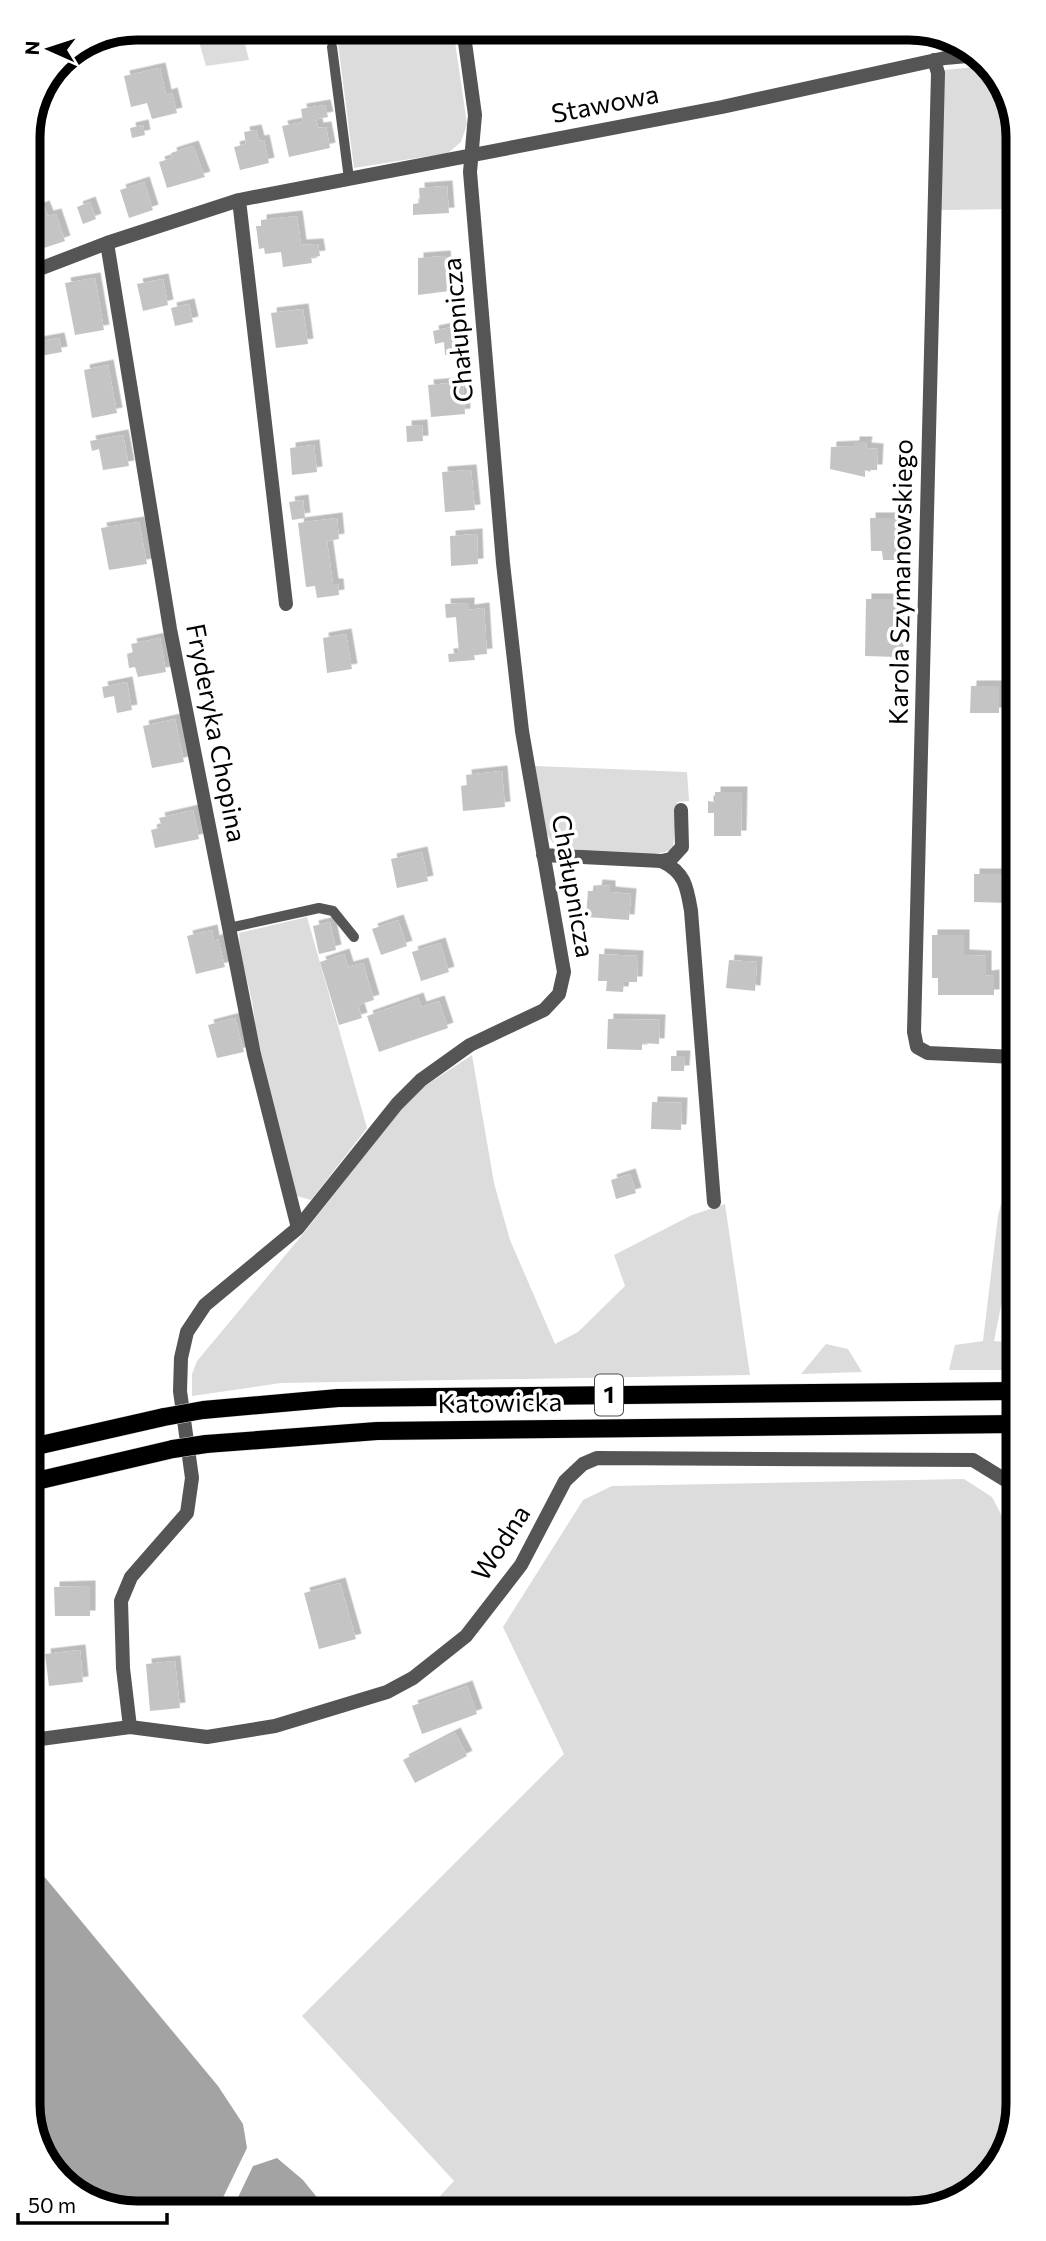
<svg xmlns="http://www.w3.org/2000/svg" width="1046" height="2241" font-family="Commissioner,sans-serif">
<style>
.green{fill:#dcdcdc}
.water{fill:#a3a3a3}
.building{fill:#c4c4c4;filter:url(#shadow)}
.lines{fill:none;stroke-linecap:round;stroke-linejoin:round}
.primary-casing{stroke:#dbdbdb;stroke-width:19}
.service{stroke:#555;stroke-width:10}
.minor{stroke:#555;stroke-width:14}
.primary{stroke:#000;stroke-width:18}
.primary-bridge-casing{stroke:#dbdbdb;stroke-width:19;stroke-linecap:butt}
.primary-bridge{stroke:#000;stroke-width:18}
.labels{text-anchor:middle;stroke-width:7;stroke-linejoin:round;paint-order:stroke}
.shield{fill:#fff;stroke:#4c4c4c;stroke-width:2}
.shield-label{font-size:24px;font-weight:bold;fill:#000}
.street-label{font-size:26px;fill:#000;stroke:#fff}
.rim{fill:none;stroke:#000;stroke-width:9}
</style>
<defs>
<filter id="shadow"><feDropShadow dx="5.5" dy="-5.5" stdDeviation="0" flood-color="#0004"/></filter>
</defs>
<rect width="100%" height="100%" fill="#fff"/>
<path class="green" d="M195 28H241L249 60 206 66Z
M336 28H453L467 124 461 142 448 153 354 168Z
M986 66 1012 101V209L941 210 944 70Z
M534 766 687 772 689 801 677 802 673 849C645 862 585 851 554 845L545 831Z
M307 917 367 1128 311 1200 297 1196 255 1028C255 997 240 967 239 933Z
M472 1055 494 1183 510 1240 555 1344 578 1332 625 1286 614 1255 692 1215 725 1204 750 1375 281 1383 192 1396V1374L197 1361 303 1234 400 1110 422 1088Z
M1015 1149V1235L994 1341 1016 1343V1370H949L955 1345 983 1341 998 1216Z
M826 1344 848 1349 862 1372 801 1374Z
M964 1479 992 1497 1016 1543 1018 2105 999 2165 945 2207 426 2211 454 2181 302 2016 564 1754 503 1627 583 1500 612 1486Z"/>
<path class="water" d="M33 1863 218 2086 243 2124 247 2148 216 2212 129 2213 71 2191 34 2140Z
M277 2158 303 2180 328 2211 231 2212 253 2166Z"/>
<path class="building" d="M264 28H286L287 37 267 41Z
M160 68 166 95 172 93 177 113 152 119 147 103 131 107 124 76Z
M325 105 328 117 316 119 318 128 326 127 330 148 289 157 282 126 303 122 301 109Z
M143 125 145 135 132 138 130 128Z
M256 130 259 141 264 140 269 163 240 170 234 147 246 144 244 132Z
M193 146 205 177 167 188 159 162 172 158 171 153Z
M144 182 153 210 129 218 120 190Z
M447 186 449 213 413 215V204L420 203 419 188Z
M90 202 96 219 83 224 77 207Z
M44 206 48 216 56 214 65 241 29 253 28 223 39 219 36 209Z
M297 216 301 245 318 244 320 256 311 257 312 263 283 267 281 252 265 254 264 248 259 249 256 226H261V220Z
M445 256 449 291 418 295V258Z
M95 278 104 330 75 335 65 283Z
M163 279 168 305 143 311 137 284Z
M189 304 193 322 175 326 171 308Z
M303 309 308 344 276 348 271 313Z
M457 326 461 353 445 355 444 342 435 344 433 331Z
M59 338 62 352 40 356 37 342Z
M108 365 117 413 92 418 84 370Z
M463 382 465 414 431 417 428 385Z
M422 425 423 441 407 442 406 426Z
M123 435 129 466 103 470 99 449 92 451 90 441Z
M854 442H867L866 448 878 449 877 470H865V477L830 469 831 447 854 446Z
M314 445 317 472 292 475 290 448Z
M471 470 475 510 445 512 442 472Z
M303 500 305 518 292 520 289 502Z
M337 518 339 539 327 541 333 584H338L339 595 317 598 315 586 306 587 298 523Z
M870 518H902L903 550 899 551V560H883L882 551H871Z
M139 522 147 564 109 570 101 528Z
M477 534 478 564 451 566 450 536Z
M866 599H900L898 657 865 656Z
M469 603V610L484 608 487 654 474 655 475 660 449 662 448 654 459 653 456 617 446 618 445 604Z
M346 634 352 669 327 673 323 638Z
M160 638 166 672 138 677 135 667 129 668 127 654 133 652 131 644Z
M127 682 132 710 117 713 114 696 104 698 102 687Z
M971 686H999V713H970Z
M175 719 184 762 152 768 143 726Z
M502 771 505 807 463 811 461 786 467 785 466 775Z
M715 792H742L741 836H714V813H708V801L715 802Z
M193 810 199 839 155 848 151 830 162 827 159 818Z
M422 852 428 881 397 888 391 859Z
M974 874H1008V903L974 902Z
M597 885 610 886V892L631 894 629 920 586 917 588 891H596Z
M398 920 407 946 381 955 372 929Z
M330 922 336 950 319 954 313 926Z
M212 930 214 941 218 939 225 967 196 974 187 936Z
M932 935H964V955L986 956V976L994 975V995H938V978H932Z
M440 943 449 972 421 981 412 952Z
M344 954 348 967 363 963 374 1000 358 1005 362 1018 339 1025 320 962Z
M599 954 638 956 637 982H624L623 992 606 991 607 981H598Z
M729 960 757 962 755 991 726 988Z
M418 998 421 1007 439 1001 448 1028 379 1052 367 1016Z
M235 1018 244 1052 217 1058 208 1025Z
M608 1019 660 1020 659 1044 642 1043V1050L607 1049Z
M671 1056H685L684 1071H671Z
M652 1102 682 1103 681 1130 651 1129Z
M630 1174 636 1193 616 1199 611 1180Z
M340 1583 356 1639 319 1649 304 1593Z
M90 1586V1616H55L54 1587Z
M80 1650 83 1682 49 1686 45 1654Z
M175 1661 180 1708 150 1711 146 1664Z
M467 1686 477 1714 422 1734 412 1706Z
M455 1733 467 1756 415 1783 403 1760Z"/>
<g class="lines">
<defs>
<path id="primary" d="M203 1410 338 1398 1016 1391
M206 1444 377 1431 1016 1424
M32 1447 164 1417
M32 1482 173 1449"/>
</defs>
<use href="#primary" class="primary-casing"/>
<path class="service" d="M332 47 349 179
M229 928 319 908 333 911 354 937"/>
<path class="minor" d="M934 60 938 73 914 1032 917 1047 928 1053 1015 1057
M239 200 286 604
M107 243 170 629 254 1054 298 1228
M29 273 107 243 239 200 722 107 945 58 979 55
M543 855 661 861C685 872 687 887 691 911L714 1202
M661 861 671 859 682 847 681 810
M130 1727 123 1668 121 1601 131 1577 187 1513 192 1478 180 1391 181 1358 187 1332 205 1305 298 1228 397 1104 421 1080 470 1045 544 1010 559 994 564 972 522 731 503 563 470 172 475 115 463 28
M33 1740 130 1727 207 1737 275 1726 387 1692 413 1678 466 1636 521 1565 565 1481 583 1464 597 1458 973 1460 1007 1481 1016 1491"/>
<use href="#primary" class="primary"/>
<defs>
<path id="primary-bridge" d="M164 1417 203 1410
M173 1449 206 1444"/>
</defs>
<use href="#primary-bridge" class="primary-bridge-casing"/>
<use href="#primary-bridge" class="primary-bridge"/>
</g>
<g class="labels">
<rect class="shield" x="595" y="1374.5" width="28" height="41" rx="5"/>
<g class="shield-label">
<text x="609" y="1403">1</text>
</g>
<g class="street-label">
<text transform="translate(605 104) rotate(-11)" y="9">Stawowa</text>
<text transform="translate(458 330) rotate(-95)" y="9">Chałupnicza</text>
<text transform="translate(901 582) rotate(-89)" y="9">Karola Szymanowskiego</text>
<text transform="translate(216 733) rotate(79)" y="9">Fryderyka Chopina</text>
<text transform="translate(573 886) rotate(80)" y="9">Chałupnicza</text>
<text transform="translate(500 1403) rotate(-1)" y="9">Katowicka</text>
<text transform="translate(501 1543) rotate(-57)" y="9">Wodna</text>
</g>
</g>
<path d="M0 0H1046V2241H0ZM137 40H909A97 97 0 0 1 1006 137V2104A97 97 0 0 1 909 2201H137A97 97 0 0 1 40 2104V137A97 97 0 0 1 137 40Z" fill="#fff" fill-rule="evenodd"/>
<path class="rim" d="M137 40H909A97 97 0 0 1 1006 137V2104A97 97 0 0 1 909 2201H137A97 97 0 0 1 40 2104V137A97 97 0 0 1 137 40Z"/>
<g transform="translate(49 49) rotate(273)" stroke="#ffffff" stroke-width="5" paint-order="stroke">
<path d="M0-5L12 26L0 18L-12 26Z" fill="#000000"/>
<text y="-10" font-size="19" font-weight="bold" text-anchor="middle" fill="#000000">N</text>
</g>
<path d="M18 2213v10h149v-10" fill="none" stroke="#000000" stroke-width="3.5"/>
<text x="28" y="2213" font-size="21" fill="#000000" stroke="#ffffff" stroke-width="5" paint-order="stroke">50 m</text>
</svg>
